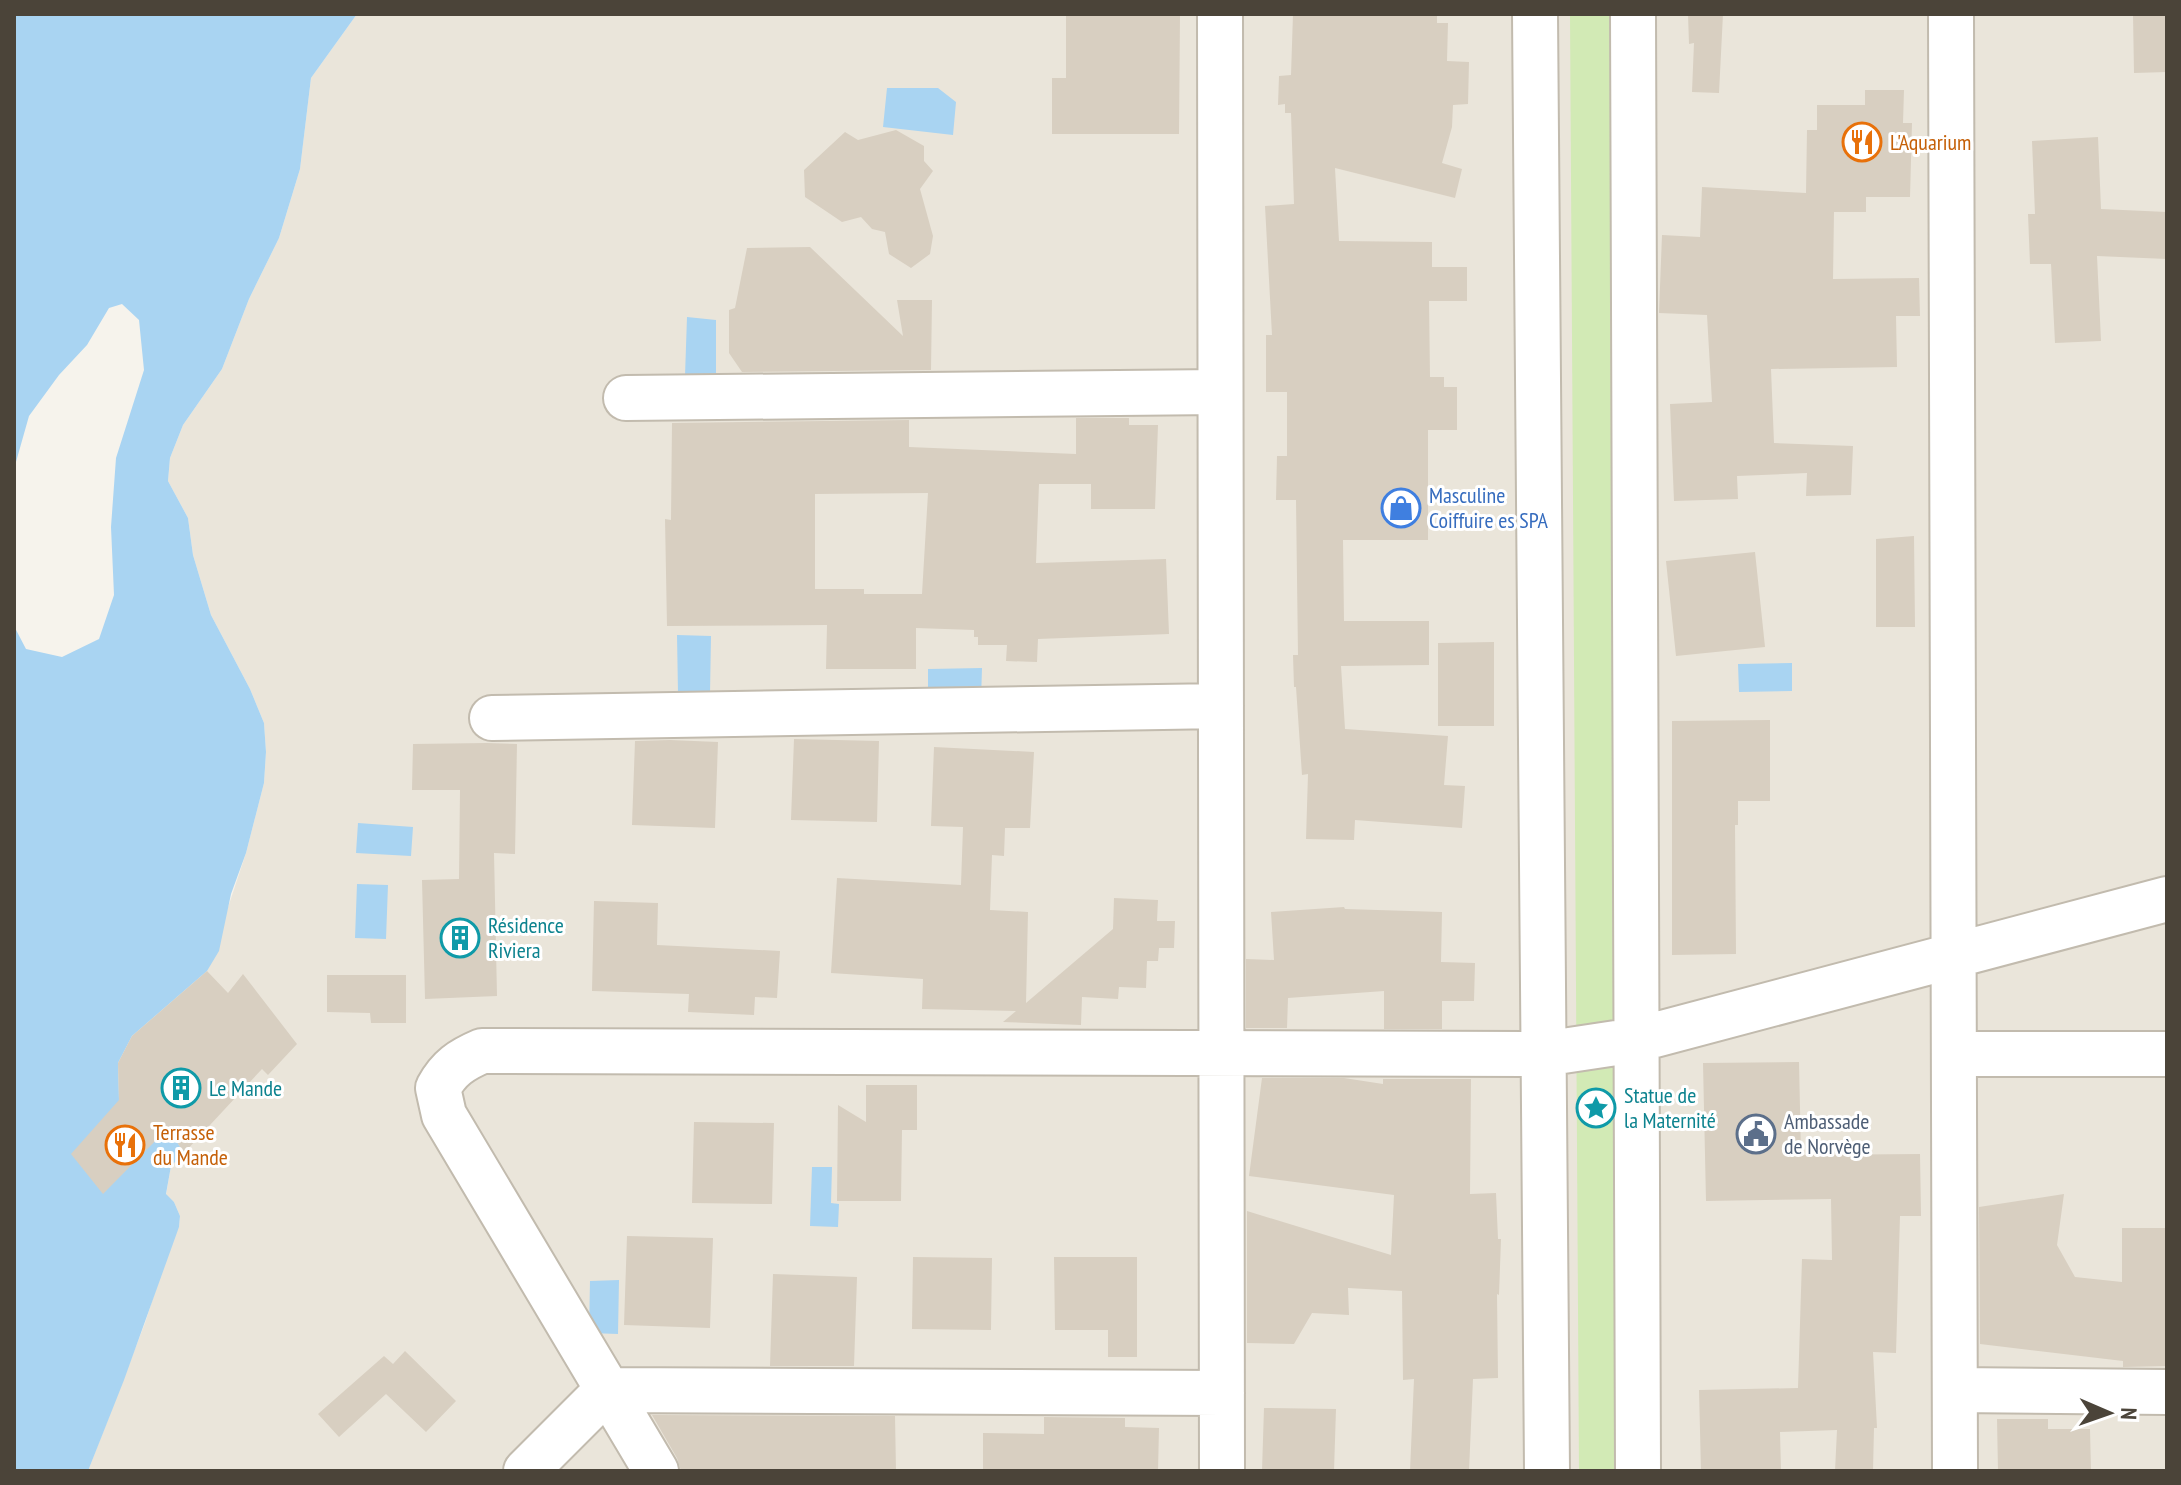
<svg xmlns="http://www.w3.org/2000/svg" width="2181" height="1485" font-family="'PT Sans Narrow',sans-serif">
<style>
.residential{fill:#eae5da}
.green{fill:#d2eab5}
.water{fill:#a9d4f2}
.building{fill:#d8cfc1;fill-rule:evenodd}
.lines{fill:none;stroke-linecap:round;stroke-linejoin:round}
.minor-casing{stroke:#c2bbae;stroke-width:48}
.minor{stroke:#fff;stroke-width:44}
.labels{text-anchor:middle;stroke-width:6;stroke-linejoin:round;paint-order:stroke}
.food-label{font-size:22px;fill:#c56008;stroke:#fff;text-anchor:start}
.shop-label{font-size:22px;fill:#366cbe;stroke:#fff;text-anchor:start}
.culture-label{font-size:22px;fill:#0d838f;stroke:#fff;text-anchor:start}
.service-label{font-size:22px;fill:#4e5e75;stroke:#fff;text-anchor:start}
</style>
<rect width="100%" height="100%" fill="#f6f3ec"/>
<path class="residential" d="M357 14H2167V1471H88L145 1323 172 1240 179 1227 180 1216 174 1202 166 1195 171 1166 109 1187 98 1188 73 1156 118 1077V1063L132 1036 207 971 246 853 264 783 266 752 264 723 250 689 211 615 193 555 188 518 168 481 170 458 183 425 222 369 249 299 279 238 300 169 311 78Z"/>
<path class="green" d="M1570 14H1617L1620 1471H1579Z"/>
<path class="water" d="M14 14H357L311 78 300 169 279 238 249 299 222 369 183 425 170 458 168 481 188 518 193 555 211 615 250 689 264 723 266 752 264 783 246 853 231 894 219 951 207 971 132 1036 118 1063 119 1100 160 1136 172 1134 184 1153 171 1166 166 1194 174 1202 180 1216 179 1227 124 1380 88 1471H14V626L26 649 62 657 99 639 114 595 111 527 116 458 144 370 139 320 122 304 109 308 87 345 59 375 29 416 14 469Z
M887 88H938L956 102 953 135 883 127Z
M687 317 716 320V376H685Z
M677 635 711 636 710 694 678 693Z
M1792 663V691L1739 692 1738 664Z
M982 668 981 700 928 703V669Z
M358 823 413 827 411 856 356 853Z
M357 884 388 885 386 939 355 938Z
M812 1167H832L831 1203 839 1204 838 1227 810 1226Z
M619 1280 618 1334 589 1333 590 1281Z"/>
<path class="building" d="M1066 14H1180L1179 134H1052V78H1066Z
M1293 14H1437V23H1448L1447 61 1469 62 1468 104 1453 105 1452 127 1442 163 1462 169 1455 198 1335 168 1339 241 1432 242V267H1467V301H1429L1430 377H1444V387H1457V430H1428V540H1343L1344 621H1429V665L1341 666 1345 729 1448 736 1444 785 1465 786 1462 828 1355 820 1354 840 1306 839 1308 774 1302 775 1296 687H1294L1293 655H1298L1296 500H1276L1277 456H1287V392H1266V335H1272L1265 206 1294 204 1291 113H1285V104L1278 105 1279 76 1291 75Z
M1688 14H1723L1719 93 1692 92 1694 43 1689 44Z
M2133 14H2167V72L2134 73Z
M1865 90H1904L1903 123H1912L1910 197H1866V212H1834L1833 279 1919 278 1920 316H1896L1897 367 1771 369 1774 443 1853 446 1851 495 1806 496 1807 473 1737 476 1738 499 1674 501 1670 404 1712 402 1707 315 1659 313 1662 235 1700 237 1702 187 1806 193 1807 130H1817V105H1865Z
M896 130 924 146V161L933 171 920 189 933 236 930 254 911 268 889 254 885 232 872 229 861 217 842 222 805 197 804 170 845 132 858 140Z
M2098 137 2101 209 2167 212V259L2097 256 2101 341 2055 343 2051 264H2030L2028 214H2035L2032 141Z
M810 247 903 336 897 300H932L931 370 742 372 729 353V310L735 308 747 248Z
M1076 418H1129V425H1158L1155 509H1091V484H1039L1036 563 1166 559 1169 634 1038 639 1037 662 1006 661 1007 645H978V637H974V630L916 628V669H826L827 625 667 626 665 519 671 520 672 423 909 420V447L1076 454ZM928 493 922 594H864V589H815V494Z
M1914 536 1915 627H1876V539Z
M1755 552 1765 647 1676 656 1666 561Z
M1494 642V726H1438V643Z
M1770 720V801H1738V825H1735L1736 954 1672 955V721Z
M794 739 879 741 877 822 791 820Z
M670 740 718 742 715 828 632 825 635 741Z
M487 743 517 744 515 854 494 853 497 996 425 999 422 880 459 879 460 790H412L413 744Z
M934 747 1034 752 1030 828H1005L1004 856 992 855 990 910 1028 912 1026 1003 1113 929 1114 898 1158 900 1157 921H1175L1174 948H1159L1158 961H1147L1146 988 1119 987 1118 999 1082 997 1081 1025 1003 1022 1016 1011 922 1009 923 979 831 973 837 878 961 885 963 827 931 826Z
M594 901 658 903 657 945 780 951 777 998 755 997 754 1015 688 1012 689 994 592 991Z
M1344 907 1345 909 1442 912 1441 962 1475 963 1474 1001H1442V1029H1384V991L1288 998 1287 1028H1246V959L1274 960 1271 912Z
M207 971 228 993 243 974 297 1044 268 1075 262 1069 184 1153 168 1128 103 1194 71 1154 119 1100 118 1063 132 1036Z
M327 975H406V1023H371L370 1013 327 1012Z
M1799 1062 1801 1155 1920 1154 1921 1216H1900L1896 1353 1873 1352 1877 1428H1874L1873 1471H1835L1837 1430 1780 1432 1781 1471H1701L1699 1390 1798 1388 1802 1259 1832 1260 1831 1199 1706 1201 1703 1063Z
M1262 1078H1344L1383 1084V1079H1471L1470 1194 1496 1193 1498 1239H1501L1499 1295 1497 1294 1498 1378 1473 1379 1469 1471H1410L1414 1379 1403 1380 1402 1291 1348 1288 1349 1315 1312 1313 1294 1344 1247 1343V1211L1391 1255 1394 1195 1249 1176Z
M866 1085H917V1130H902L901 1201H837L838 1105 866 1122Z
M694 1122 774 1123 772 1204 692 1203Z
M2064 1194 2057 1245 2075 1277 2122 1282V1228H2167V1366L2123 1367V1361L1980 1344 1979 1207Z
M627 1236 713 1238 710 1328 624 1325Z
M913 1257 992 1258 991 1330 912 1329Z
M1054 1257H1137V1357H1108V1330H1055Z
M773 1274 857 1277 854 1366H770Z
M405 1351 456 1401 426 1432 386 1394 339 1437 318 1414 384 1356 393 1364Z
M1264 1408 1336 1409 1334 1471H1262Z
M652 1415 895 1416 896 1471H681L677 1458Z
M1044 1417 1125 1418V1427L1159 1428 1158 1471H983V1433L1044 1434Z
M1997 1419H2048V1429H2090L2091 1471H1998Z"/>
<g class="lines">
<defs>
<path id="minor" d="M1220 14 1222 1471
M1535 14 1547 1471
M1633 14 1638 1471
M1951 14 1955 1471
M626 398 1220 392
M492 718 1221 706
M1954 1054H2167
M1955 1390 2167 1392
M526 1471 607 1390 1222 1393
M656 1471 444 1115 438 1088C449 1068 461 1060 482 1051L1543 1054 1636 1040 2167 899"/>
</defs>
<use href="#minor" class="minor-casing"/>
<use href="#minor" class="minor"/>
</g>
<defs>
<symbol id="restaurant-ring" viewBox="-11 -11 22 22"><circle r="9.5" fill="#fff" stroke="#e8710a" stroke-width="1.5"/><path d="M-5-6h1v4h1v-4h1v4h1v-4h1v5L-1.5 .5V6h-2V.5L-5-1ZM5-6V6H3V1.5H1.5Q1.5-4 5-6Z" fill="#e8710a"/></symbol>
<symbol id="shop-ring" viewBox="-11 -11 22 22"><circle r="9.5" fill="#fff" stroke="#3f7fe0" stroke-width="1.5"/><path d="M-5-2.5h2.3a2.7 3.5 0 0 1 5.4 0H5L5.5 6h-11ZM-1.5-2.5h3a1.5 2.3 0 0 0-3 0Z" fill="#3f7fe0"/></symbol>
<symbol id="building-ring" viewBox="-11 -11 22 22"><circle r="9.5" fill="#fff" stroke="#0f9aa8" stroke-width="1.5"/><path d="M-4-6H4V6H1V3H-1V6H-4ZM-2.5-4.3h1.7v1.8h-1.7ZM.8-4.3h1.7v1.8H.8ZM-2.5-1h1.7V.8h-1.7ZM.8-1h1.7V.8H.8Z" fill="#0f9aa8"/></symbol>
<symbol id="sight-ring" viewBox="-11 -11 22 22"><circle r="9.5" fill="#fff" stroke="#0f9aa8" stroke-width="1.5"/><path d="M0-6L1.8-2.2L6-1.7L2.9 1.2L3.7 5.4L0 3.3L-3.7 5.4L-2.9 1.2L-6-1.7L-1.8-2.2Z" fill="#0f9aa8"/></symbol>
<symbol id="civic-ring" viewBox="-11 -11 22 22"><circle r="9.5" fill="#fff" stroke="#5c6f8a" stroke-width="1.5"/><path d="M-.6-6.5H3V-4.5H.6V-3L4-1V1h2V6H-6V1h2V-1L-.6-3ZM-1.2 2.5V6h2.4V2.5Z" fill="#5c6f8a"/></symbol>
</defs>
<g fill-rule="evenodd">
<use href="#restaurant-ring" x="1840" y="120" width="44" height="44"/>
<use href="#shop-ring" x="1379" y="486" width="44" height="44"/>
<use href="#building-ring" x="438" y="916" width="44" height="44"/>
<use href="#building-ring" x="159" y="1066" width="44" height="44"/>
<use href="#sight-ring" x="1574" y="1086" width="44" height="44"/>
<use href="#civic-ring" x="1734" y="1112" width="44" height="44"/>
<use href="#restaurant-ring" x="103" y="1123" width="44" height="44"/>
</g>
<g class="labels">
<g class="food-label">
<text x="1890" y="150">L'Aquarium</text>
<text x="153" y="1140">Terrasse<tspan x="153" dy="25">du Mande</tspan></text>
</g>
<g class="shop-label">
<text x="1429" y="503">Masculine<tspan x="1429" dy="25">Coiffuire es SPA</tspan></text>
</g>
<g class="culture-label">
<text x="488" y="933">Résidence<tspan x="488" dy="25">Riviera</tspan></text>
<text x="209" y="1096">Le Mande</text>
<text x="1624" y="1103">Statue de<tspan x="1624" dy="25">la Maternité</tspan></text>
</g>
<g class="service-label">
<text x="1784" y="1129">Ambassade<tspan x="1784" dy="25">de Norvège</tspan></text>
</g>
</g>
<rect width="2181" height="1485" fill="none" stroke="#4b4439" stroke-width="32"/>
<g transform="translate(2109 1413) rotate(92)" stroke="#ffffff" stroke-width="6" paint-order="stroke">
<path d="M0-6L14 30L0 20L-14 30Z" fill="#4b4439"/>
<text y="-12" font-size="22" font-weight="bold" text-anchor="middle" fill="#4b4439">N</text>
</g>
</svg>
